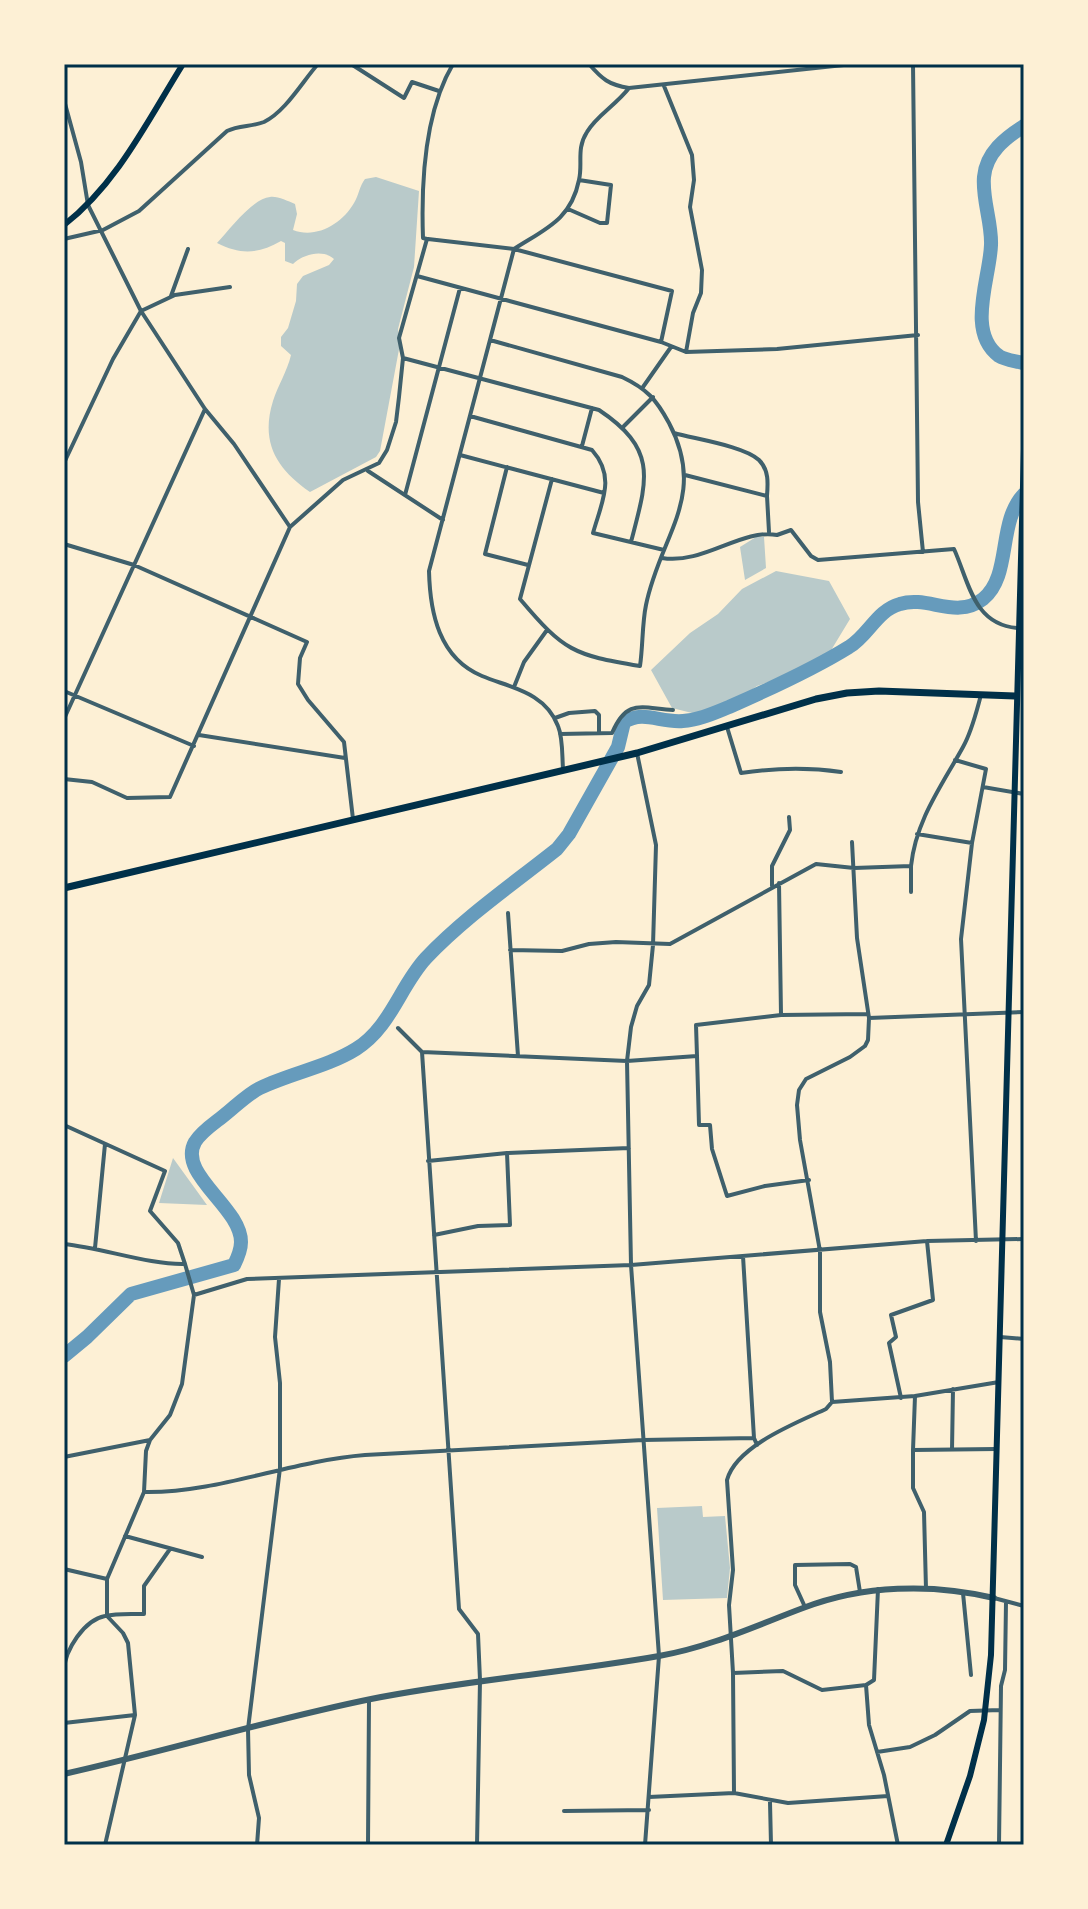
<svg xmlns="http://www.w3.org/2000/svg" width="1088" height="1909" font-family="'Source Serif 4',serif">
<style>
.green{fill:#b9caca}
.lines{fill:none;stroke-linecap:round;stroke-linejoin:round}
.river{stroke:#669bbc;stroke-width:14}
.minor{stroke:#3f606c;stroke-width:4}
.tertiary{stroke:#3f606c;stroke-width:6}
.secondary{stroke:#003049;stroke-width:6}
.primary{stroke:#003049;stroke-width:7}
.neatline{fill:none;stroke:#003049;stroke-width:3}
</style>
<rect width="100%" height="100%" fill="#fdf0d5"/>
<path class="green" d="M376 177 419 191 414 267 398 329 400 344 380 451 376 457 310 492C277 469 260 443 273 401 278 385 287 372 291 355L281 346V337L288 328 296 301 297 284 303 276 329 265 334 259C323 249 303 254 293 264L285 261V243L281 241C258 254 241 255 217 243 229 230 253 198 270 197 278 196 287 201 295 204L297 214 293 230C316 239 342 224 354 203 359 195 359 187 365 179Z
M756 537H764L766 568 745 580 740 547Z
M776 571 829 581 850 619 830 652 794 673 757 686 712 718 672 708 651 670 690 633 718 614 742 589Z
M173 1158 207 1205 159 1203Z
M702 1506 703 1517 725 1516 730 1568 727 1598 663 1600 657 1508Z"/>
<g class="lines">
<path class="river" d="M1023 363C1016 361 1005 360 999 356 966 332 990 278 991 245 992 223 982 199 984 177 986 153 1005 138 1024 126
M64 1356 87 1337 131 1294 234 1265C238 1257 241 1250 241 1242 241 1207 177 1174 195 1142 201 1132 213 1124 222 1117 234 1108 247 1094 260 1088 291 1073 327 1067 356 1049 391 1027 400 986 426 958 465 917 513 884 557 849L569 834 618 747 624 722C644 710 660 723 683 721 699 720 714 713 729 707 770 689 812 670 849 647 868 636 877 610 900 604 928 595 956 620 983 599 1012 576 997 522 1024 494"/>
<path class="minor" d="M351 64 404 98 412 82 439 91
M589 64C602 79 609 85 629 88L853 64
M913 64 918 502 923 552
M664 86 692 155 694 180 690 207 702 270 701 293 693 313 686 352
M64 100 81 162 88 205 141 311 205 409 234 444 290 527
M568 209 600 223H607L611 185 579 180
M64 239 103 230 139 211 227 131C239 125 251 127 264 122 286 111 302 82 318 64
M428 239 514 249 672 291 661 342
M417 276 661 342 686 352 777 349 918 335
M171 296 188 249
M490 340 622 377C647 389 656 399 669 423 708 497 660 535 646 605 642 624 643 646 640 666 573 655 564 651 520 599L552 479
M403 358 599 410C659 450 647 480 631 542
M643 387 671 347
M470 416 592 450C616 477 602 501 593 533L664 550
M624 426 653 397
M674 433C695 439 744 446 759 460 769 470 768 483 767 496L685 475
M582 446 592 408
M460 455 604 493
M64 463 113 359 141 311 175 295 230 287
M507 467 485 554 528 565
M368 471 443 520
M405 495 460 288
M767 496 769 532
M64 544 134 565 307 642 300 658 298 684 308 700 344 742 353 819
M662 558C703 565 742 528 777 535L791 530 811 556 818 560 954 549C969 582 973 624 1017 628
M514 687 524 662 547 630
M64 691 194 746
M555 718 569 713 595 711 599 715V733
M64 719 205 409
M727 727 741 773C775 768 806 767 841 772
M560 734 612 733C627 698 641 708 673 710
M199 735 345 758
M637 753 656 845 653 945 649 985 637 1006 631 1027 627 1061 631 1265 659 1656 645 1845
M955 760 986 769 972 843 961 939 976 1241
M563 769C562 755 563 738 558 726 545 692 511 688 482 676 439 658 430 613 429 571L514 249C545 229 571 220 579 180 583 163 576 149 587 132 596 116 616 105 629 88
M64 779 92 782 127 798 170 797 290 527 343 480 379 463 387 450 396 422 399 397 403 358 399 338 427 239 423 238C421 182 424 113 453 64
M983 787 1024 794
M917 834 972 843
M852 842 857 938 869 1018 1024 1012
M779 883 781 1015
M772 886V866L790 830 789 817
M911 892V866
M508 913 518 1056
M510 950 562 951 589 944 616 942 670 944 816 864 854 868 911 866C916 820 941 787 963 747 972 731 976 713 981 695
M398 1028 422 1052
M697 1056 699 1125H710L712 1149 727 1196 765 1186 809 1180
M64 1125 165 1171 150 1211 178 1243 185 1264
M428 1161 507 1153 629 1148
M434 1235 478 1226 510 1225 507 1153
M64 1244C103 1248 149 1265 185 1264L194 1295 182 1384 170 1415 150 1440 146 1451 144 1492 107 1579V1616L123 1633 128 1643 135 1715 105 1845
M95 1248 105 1144
M743 1256 754 1438
M194 1295 247 1279 631 1265 927 1241 1024 1239
M1000 1337 1024 1339
M901 1398 889 1343 896 1337 891 1315 933 1300 927 1241
M832 1402 915 1396
M996 1449 913 1450 915 1396 999 1382
M913 1450V1488L924 1512 926 1589
M952 1450 953 1389
M64 1457 150 1440
M145 1492C218 1493 290 1461 365 1455L643 1440 754 1438 757 1445
M125 1536 202 1557
M64 1569 107 1579
M878 1589 874 1680 866 1685 869 1725 884 1775 898 1845
M963 1593 971 1675
M994 1598 1024 1606
M805 1607 795 1585V1565L850 1564 856 1567 860 1592
M64 1670C65 1650 84 1620 105 1616 117 1613 132 1614 144 1614V1586L170 1549
M733 1673 783 1671 822 1690 866 1685
M64 1687V1757
M64 1723 135 1715
M877 1752 910 1747 935 1735 970 1711 1000 1710
M734 1793 733 1673 729 1605 733 1570 727 1480C736 1446 796 1423 826 1409L832 1402 830 1362 820 1312V1251L800 1140 797 1105 799 1090 806 1079 850 1057 865 1046 868 1040 869 1018
M649 1797 734 1793 788 1803 888 1796
M770 1802 771 1845
M564 1811 649 1810
M257 1845 259 1818 249 1775 248 1729 280 1468V1383L275 1337 279 1279
M368 1845 369 1700
M477 1845 480 1680 478 1634 459 1609 422 1052 627 1061 697 1056 696 1025 781 1015 868 1014
M999 1845 1001 1686 1005 1670 1006 1602"/>
<path class="tertiary" d="M64 1774C167 1751 268 1720 371 1699 466 1680 563 1673 659 1656 710 1647 755 1626 803 1608 863 1585 932 1583 994 1598"/>
<path class="secondary" d="M64 225C117 184 148 120 183 64
M946 1845 970 1776 984 1720 991 1655 1024 449"/>
<path class="primary" d="M64 888 637 753 816 699 847 693 879 691 1015 696"/>
</g>
<rect width="1088" height="1909" fill="none" stroke="#fdf0d5" stroke-width="132"/>
<rect x="66" y="66" width="956" height="1777" class="neatline"/>
</svg>
